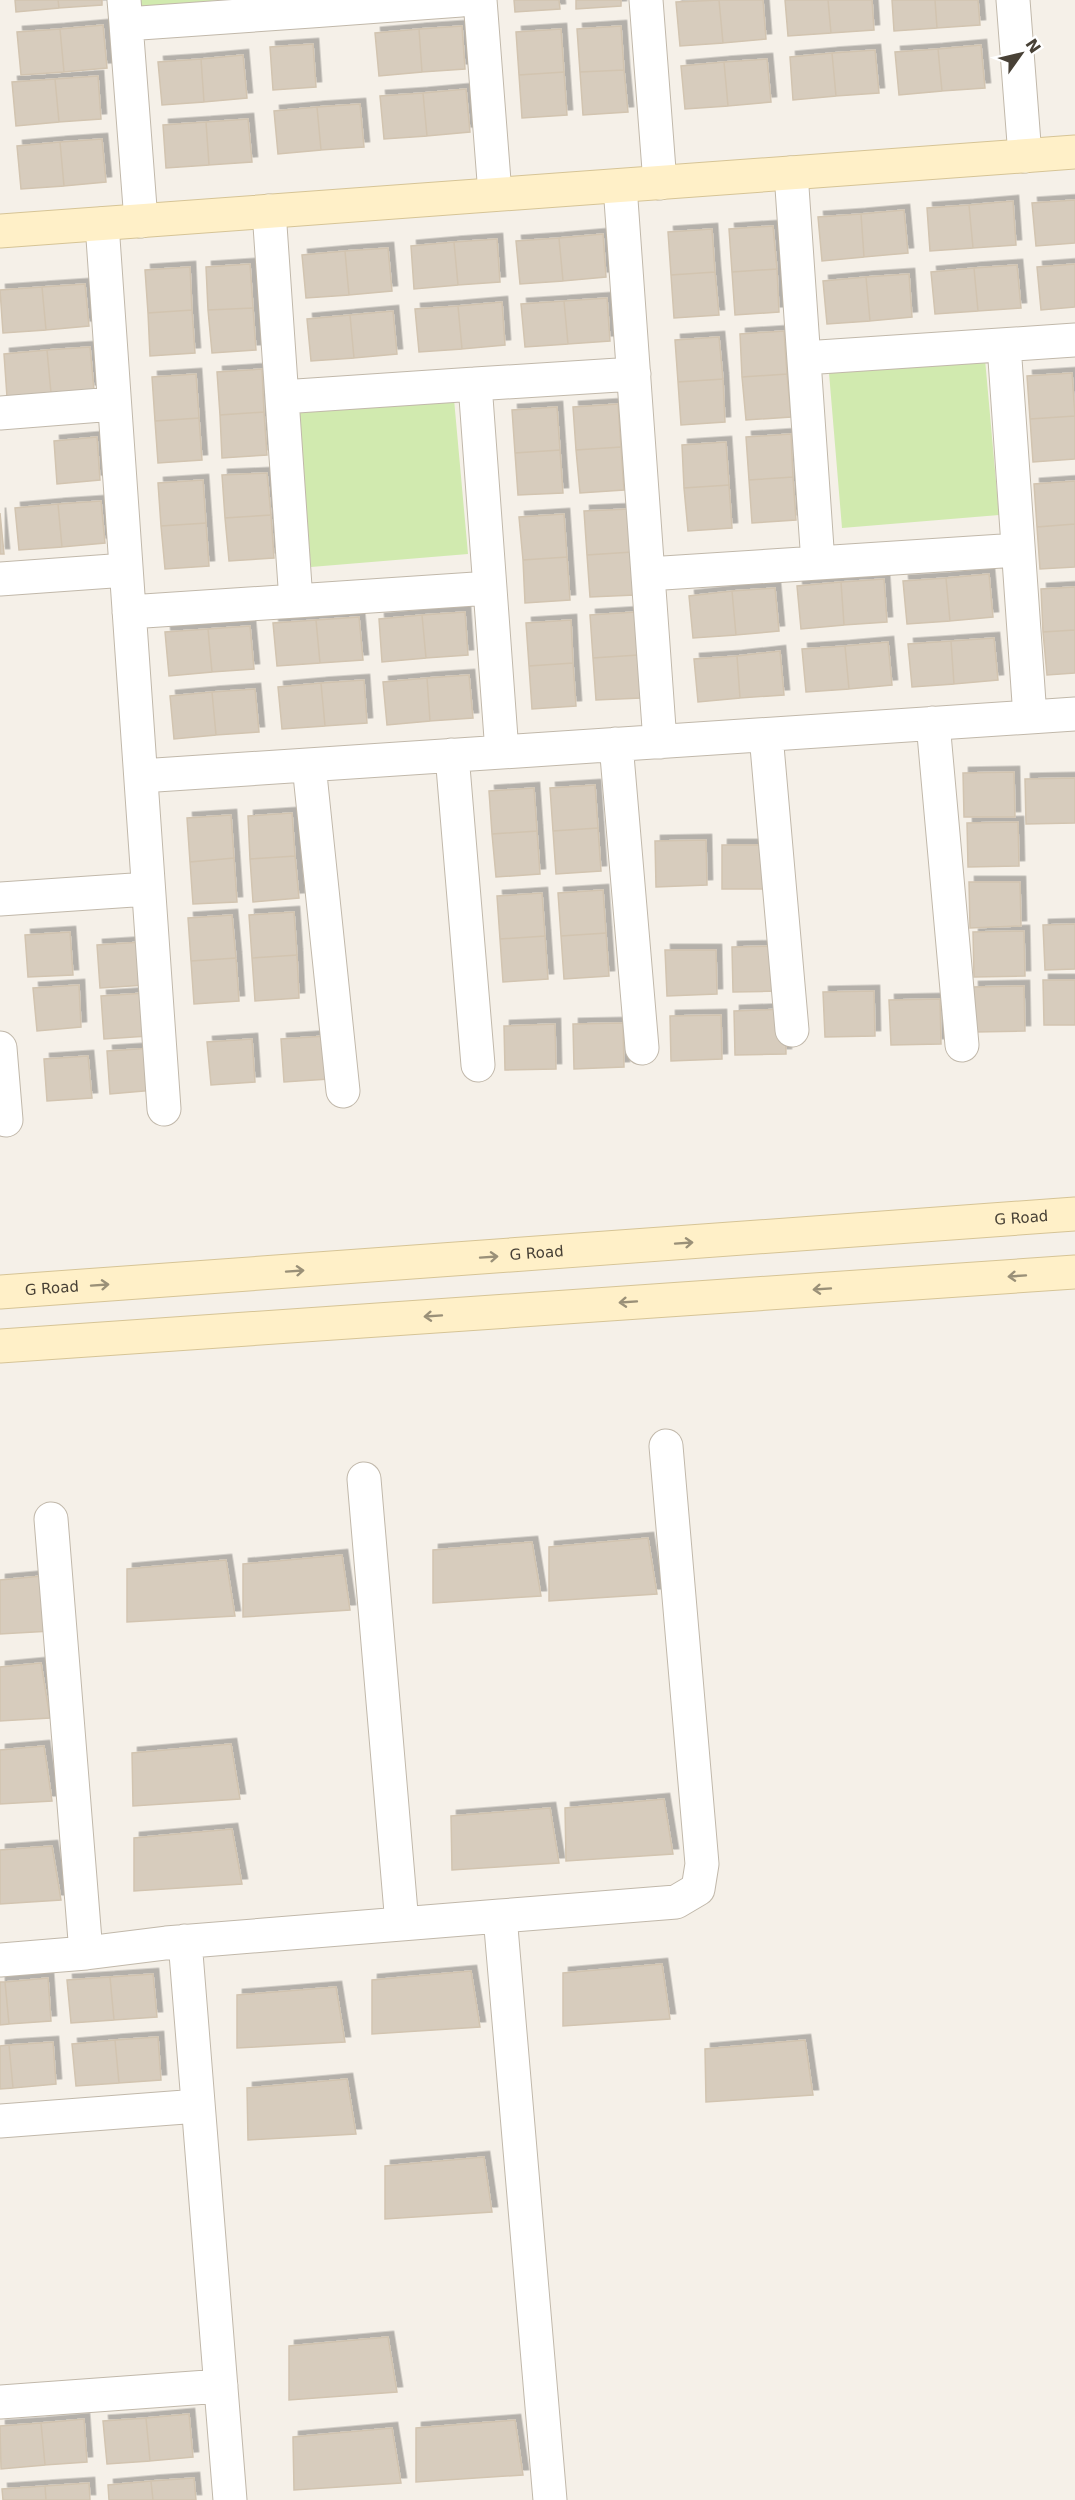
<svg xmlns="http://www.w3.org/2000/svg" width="1075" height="2500" font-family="'DejaVu Sans',sans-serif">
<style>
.green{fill:#d1eaaf}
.building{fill:#d7ccbd;stroke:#d2c4b0;stroke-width:1.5;filter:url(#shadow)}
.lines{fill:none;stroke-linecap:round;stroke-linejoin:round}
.street-casing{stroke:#c1b8aa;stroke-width:35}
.secondary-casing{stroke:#d6c496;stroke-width:35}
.street{stroke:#fff;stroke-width:33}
.secondary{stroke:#fff0c8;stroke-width:33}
.oneway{stroke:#9a9078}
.labels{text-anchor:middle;stroke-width:6;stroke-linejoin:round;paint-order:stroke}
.street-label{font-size:15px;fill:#484136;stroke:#fff}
</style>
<defs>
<filter id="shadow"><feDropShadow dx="5.5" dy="-5.5" stdDeviation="0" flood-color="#0004"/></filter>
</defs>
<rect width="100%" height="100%" fill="#f5f0e8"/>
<path class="green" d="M138 0H222L139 7Z
M985 359 999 515 842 528 829 373Z
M454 399 468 554 311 567 298 411Z"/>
<path class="building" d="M15 0H58L59 8 16 12Z
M58 0H102V5L59 8Z
M514 0H559L560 9 515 12Z
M576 0H621V6L576 9Z
M719 0H763L766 39 723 43Z
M719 0 723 43 680 46 676 2Z
M785 0H828L831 33 788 36Z
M828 0H872L874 30 831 33Z
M892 0H935L937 28 894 31Z
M935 0H978L980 25 937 28Z
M103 25 107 68 64 72 60 29Z
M462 26 465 69 422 72 419 29Z
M621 26 624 70 580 72 577 29Z
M60 29 64 72 21 75 17 32Z
M419 29 422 72 379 76 375 33Z
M561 29 564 72 519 75 516 32Z
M313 44 316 87 273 90 270 47Z
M981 45 985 88 942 91 938 49Z
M938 49 942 91 899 95 895 52Z
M875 50 879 93 836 96 832 53Z
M832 53 836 96 793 100 790 57Z
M243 55 247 98 204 102 201 59Z
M201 59 204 102 162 105 158 62Z
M767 59 771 102 728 106 724 62Z
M724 62 728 106 685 109 681 66Z
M624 70 628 112 583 115 580 72Z
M564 72 567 115 522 118 519 75Z
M98 76 101 119 59 122 55 79Z
M55 79 59 122 16 126 12 82Z
M466 89 470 132 427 136 423 93Z
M423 93 427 136 384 139 380 96Z
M360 104 364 147 321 150 317 107Z
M317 107 321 150 278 154 274 111Z
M248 119 252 162 209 165 206 122Z
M206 122 209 165 166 168 163 125Z
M102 139 106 182 64 186 60 142Z
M60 142 64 186 21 189 17 146Z
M1075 200V243L1036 246 1032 203Z
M1013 201 1016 245 973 248 969 205Z
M969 205 973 248 930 251 927 208Z
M904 210 908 253 864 257 861 214Z
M861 214 864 257 822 261 818 217Z
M773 226 777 269 732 272 729 229Z
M712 229 715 272 671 275 668 232Z
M603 234 606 277 563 281 559 238Z
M559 238 563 281 520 284 516 241Z
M497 239 500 282 458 285 454 242Z
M454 242 458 285 414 289 411 246Z
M388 248 392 291 349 295 345 251Z
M345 251 349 295 306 298 302 255Z
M250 264 253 308 208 310 206 267Z
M1075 264V307L1041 310 1037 267Z
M1017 265 1021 308 978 311 974 268Z
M190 267 192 310 148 313 145 270Z
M974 268 978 311 935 314 931 272Z
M777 269 779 312 735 315 732 272Z
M715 272 719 315 674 318 671 275Z
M909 274 912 317 870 321 866 277Z
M866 277 870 321 827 324 823 281Z
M85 284 89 326 46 330 42 287Z
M42 287 46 330 3 333 0 290Z
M607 298 610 341 568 344 564 301Z
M564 301 568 344 525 347 521 304Z
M502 302 505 345 462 349 458 306Z
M458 306 462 349 419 352 415 309Z
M253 308 256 350 212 353 208 310Z
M192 310 195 353 150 356 148 313Z
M393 311 397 354 354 358 350 315Z
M350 315 354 358 311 361 307 319Z
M784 331 787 374 742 377 740 334Z
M719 337 723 379 678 382 675 340Z
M90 347 94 390 51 393 47 350Z
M47 350 51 393 7 397 4 354Z
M262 369 264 412 220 415 217 372Z
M1072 373 1075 416 1030 419 1027 376Z
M196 374 199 418 155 421 152 377Z
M787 374 791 417 746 420 742 377Z
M723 379 725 422 681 425 678 382Z
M618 404 621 447 576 450 573 407Z
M557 407 560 450 515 453 512 410Z
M264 412 267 455 222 458 220 415Z
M1075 416V459L1033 462 1030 419Z
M199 418 202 460 158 463 155 421Z
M791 434 793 477 749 480 746 437Z
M97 437 100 480 57 484 54 441Z
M726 442 729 485 684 488 682 445Z
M621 447 624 490 580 493 576 450Z
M560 450 563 493 518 495 515 453Z
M267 473 271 515 225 518 222 475Z
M793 477 796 520 752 523 749 480Z
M203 480 206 523 161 526 158 483Z
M1075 481V524L1037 527 1034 484Z
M729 485 732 528 688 531 684 488Z
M101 501 105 543 62 547 58 504Z
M58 504 62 547 19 550 15 508Z
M629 509 632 552 587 555 584 511Z
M0 513 4 554H0Z
M564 514 567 557 523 560 519 517Z
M271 515 274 558 229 561 225 518Z
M206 523 209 566 165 569 161 526Z
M1075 524V567L1040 569 1037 527Z
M632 552 635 595 590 597 587 555Z
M567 557 570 600 525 603 523 560Z
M989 574 993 617 950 621 946 578Z
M946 578 950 621 907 624 903 581Z
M884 579 887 622 844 625 841 582Z
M841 582 844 625 801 629 797 586Z
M1075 587V630L1043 632 1041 589Z
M775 588 779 631 736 635 732 591Z
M732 591 736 635 693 638 689 596Z
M465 612 468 655 426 658 422 615Z
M635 612 638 655 593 658 590 615Z
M422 615 426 658 382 662 379 619Z
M359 617 363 660 320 663 316 620Z
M316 620 320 663 277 666 273 623Z
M571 620 573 663 529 666 526 623Z
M250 626 254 669 212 672 208 629Z
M208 629 212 672 169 676 165 632Z
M1075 630V673L1047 675 1043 632Z
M994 638 998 680 954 684 951 641Z
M951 641 954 684 912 687 908 644Z
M888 642 892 685 849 689 845 646Z
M845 646 849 689 806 692 802 649Z
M780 651 784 695 740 698 737 656Z
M638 655 641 698 596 700 593 658Z
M737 656 740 698 698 702 694 659Z
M573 663 576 706 532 709 529 666Z
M469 675 473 718 430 721 427 678Z
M427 678 430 721 387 725 383 682Z
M364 680 367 723 325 726 321 683Z
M321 683 325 726 282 729 278 687Z
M255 689 259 732 216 735 212 692Z
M212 692 216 735 174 739 170 696Z
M1014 772 1015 817H964L963 773Z
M1075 778V823L1026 824 1025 779Z
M595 785 598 828 553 831 550 788Z
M534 788 537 831 492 834 489 791Z
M292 813 295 856 250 859 248 816Z
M231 815 234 858 190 862 187 818Z
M1018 822 1019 866 968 867 967 823Z
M598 828 601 871 556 874 553 831Z
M537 831 540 874 496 877 492 834Z
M706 840 707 885 656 887 655 841Z
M722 845H770V889H722Z
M295 856 299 898 253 902 250 859Z
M234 858 237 902 193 904 190 862Z
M969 882H1020L1021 926 970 928Z
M603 890 606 933 561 936 558 893Z
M542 893 545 936 500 939 497 896Z
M294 912 297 955 252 958 249 915Z
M232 915 236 958 191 961 188 918Z
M1075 924V969L1045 970 1043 925Z
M1024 931 1025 976 974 977 973 932Z
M70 932 73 975 28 977 25 935Z
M606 933 609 976 564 979 561 936Z
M545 936 548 979 503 982 500 939Z
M142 942 145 985 100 988 97 945Z
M783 946V991L733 992 732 947Z
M665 950H716L717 994 667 996Z
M297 955 299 998 255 1001 252 958Z
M236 958 239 1001 194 1004 191 961Z
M1043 980H1075V1025H1044Z
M79 985 81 1027 37 1031 33 988Z
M1024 986 1025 1031 975 1032 973 987Z
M874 991 875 1036 825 1037 823 992Z
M145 993 148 1036 104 1039 101 996Z
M940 999 941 1044 891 1045 889 1000Z
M785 1009 786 1054 735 1055 734 1011Z
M721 1015 722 1059 671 1061 670 1016Z
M623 1023 624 1067 574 1069 573 1024Z
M555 1024 556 1069 505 1070 504 1026Z
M326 1036 329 1079 284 1082 281 1039Z
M252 1039 255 1082 211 1085 207 1042Z
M152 1048 155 1090 110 1094 107 1051Z
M88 1056 92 1098 47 1101 44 1059Z
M648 1538 657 1594 549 1601V1547Z
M532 1542 541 1596 433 1603V1550Z
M342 1555 350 1610 243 1617V1564Z
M226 1560 235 1616 127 1622V1569Z
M42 1576 51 1631 0 1634V1580Z
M41 1663 50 1718 0 1721V1667Z
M231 1744 240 1799 133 1806 132 1753Z
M44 1746 52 1801 0 1804V1750Z
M664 1799 673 1854 566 1861 565 1808Z
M550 1808 559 1863 452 1870 451 1816Z
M232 1829 242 1884 134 1891V1838Z
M52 1846 61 1900 0 1904V1850Z
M662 1964 670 2019 563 2026V1973Z
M471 1971 480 2027 372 2034V1980Z
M153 1974 157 2017 114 2020 110 1977Z
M110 1977 114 2020 71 2023 67 1980Z
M48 1978 51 2021 9 2024 5 1982Z
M0 1982H5L9 2024 0 2025Z
M336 1987 345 2042 237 2048V1995Z
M158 2037 161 2080 119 2083 115 2040Z
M115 2040 119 2083 76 2086 72 2044Z
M805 2040 813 2095 706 2102 705 2049Z
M53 2042 56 2084 13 2088 9 2045Z
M9 2045 13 2088 0 2089V2046Z
M347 2079 356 2134 248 2140 247 2088Z
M484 2157 492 2212 385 2219V2166Z
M388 2337 397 2392 289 2400V2346Z
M189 2414 193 2457 150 2461 146 2418Z
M146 2418 150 2461 107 2464 103 2421Z
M84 2419 87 2462 45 2465 41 2423Z
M515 2420 523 2475 416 2482V2428Z
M41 2423 45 2465 1 2469 0 2426Z
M392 2428 401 2483 294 2490 293 2437Z
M194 2478 196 2500H153L151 2481Z
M151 2481 153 2500H109L108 2485Z
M89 2483 90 2500H46L45 2486Z
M45 2486 46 2500H3L2 2489Z"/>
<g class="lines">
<defs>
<path id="street" d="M124 0 126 24 311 11
M310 0 311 11 461 0
M480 0 495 194
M646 0 660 183
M1013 0 1025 156
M126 24 141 221
M620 186 660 742
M102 224 164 1109
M1004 345 1030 717
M804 358 1075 340
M282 397 475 384
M0 413 114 404
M818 563 1018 550
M648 574 818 563 791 173
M0 579 126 570
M296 601 490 588
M129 612 296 601 269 211
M933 723 962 1045
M766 735 792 1030
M616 744 642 1048
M502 752 475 384 634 374
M452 755 478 1065
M309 765 343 1091
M141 776 1075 714
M0 899 148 889
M0 1048 6 1120
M364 1479 402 1924
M500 1916 676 1902 698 1889 702 1864 666 1446
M185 1941 230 2500
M86 1953 166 1943 500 1916 550 2500
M0 1960 86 1953 51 1519
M0 2121 198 2106
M0 2402 221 2386"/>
<g id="secondary">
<path d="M0 231 1075 152"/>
<path id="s1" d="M0 1292 1075 1214"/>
<path d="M0 1346 1075 1272"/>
</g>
</defs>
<use href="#street" class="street-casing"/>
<use href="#secondary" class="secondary-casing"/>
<use href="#street" class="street"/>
<use href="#secondary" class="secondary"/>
</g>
<defs><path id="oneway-shaft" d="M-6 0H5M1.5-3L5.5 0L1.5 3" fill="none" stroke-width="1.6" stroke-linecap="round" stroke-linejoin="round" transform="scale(1.5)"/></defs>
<g class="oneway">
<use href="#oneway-shaft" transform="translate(684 1243) rotate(-4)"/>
<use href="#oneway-shaft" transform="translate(489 1257) rotate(-4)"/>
<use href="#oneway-shaft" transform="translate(295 1271) rotate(-4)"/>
<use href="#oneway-shaft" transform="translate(1017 1276) rotate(176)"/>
<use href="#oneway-shaft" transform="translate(100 1285) rotate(-4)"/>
<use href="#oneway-shaft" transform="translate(822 1289) rotate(176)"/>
<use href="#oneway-shaft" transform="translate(628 1302) rotate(176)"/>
<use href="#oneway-shaft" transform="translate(433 1316) rotate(176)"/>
</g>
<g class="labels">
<g class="street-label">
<text dy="5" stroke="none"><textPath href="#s1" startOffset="1024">G Road</textPath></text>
<text dy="5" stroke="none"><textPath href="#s1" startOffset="538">G Road</textPath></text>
<text dy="5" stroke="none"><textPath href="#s1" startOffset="52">G Road</textPath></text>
</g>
</g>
<g transform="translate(1021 54) rotate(56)" stroke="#ffffff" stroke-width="4.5" paint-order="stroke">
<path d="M0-4.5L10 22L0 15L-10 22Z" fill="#484136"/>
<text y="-9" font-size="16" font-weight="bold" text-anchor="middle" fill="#484136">N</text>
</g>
</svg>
